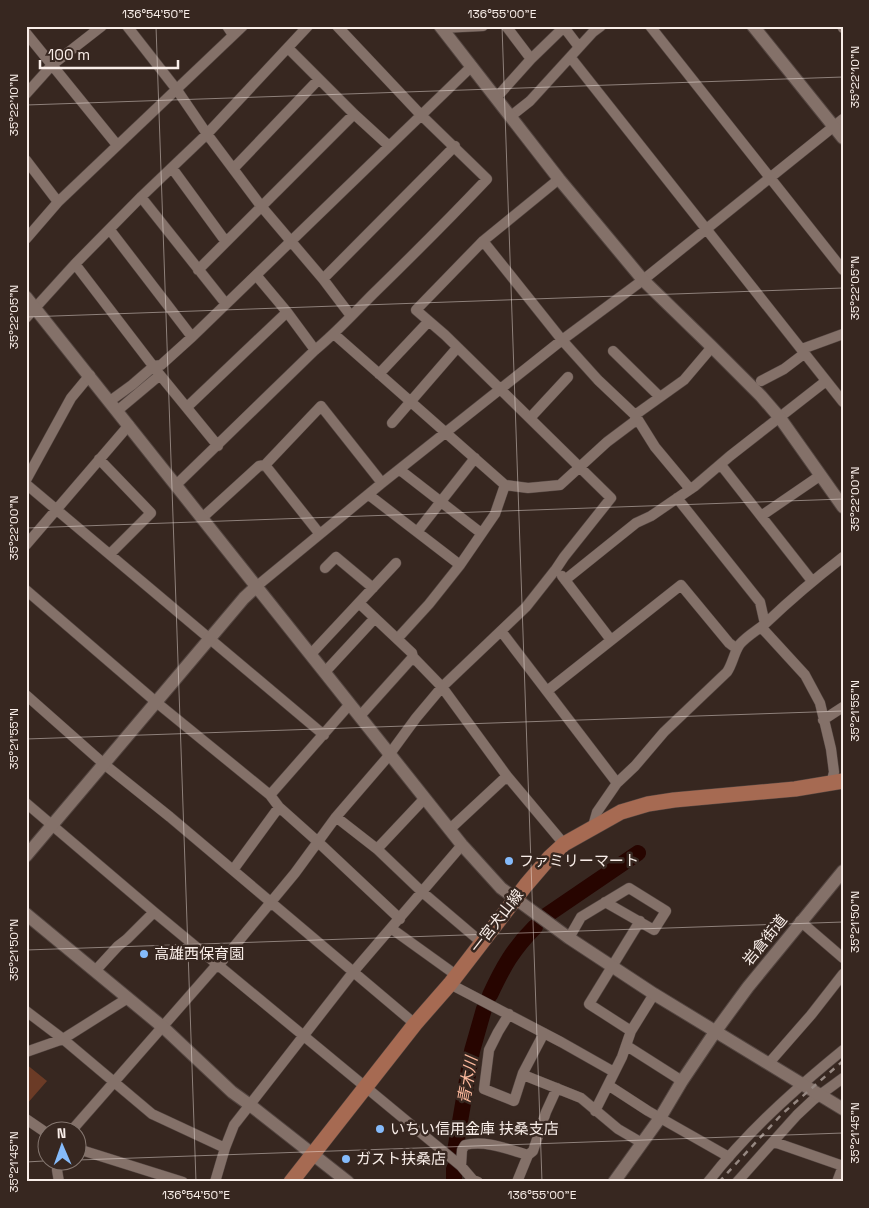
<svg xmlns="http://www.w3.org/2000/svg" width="869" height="1208" font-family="'Space Grotesk','Noto Sans JP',sans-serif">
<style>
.park{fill:#6b3b26}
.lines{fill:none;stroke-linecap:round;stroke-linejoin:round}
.river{stroke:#270500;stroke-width:16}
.minor-casing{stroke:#534540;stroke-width:11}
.tertiary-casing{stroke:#534540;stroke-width:14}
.primary-casing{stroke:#534540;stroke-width:16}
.minor{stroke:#847169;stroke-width:10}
.tertiary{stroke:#847169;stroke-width:12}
.primary{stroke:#a66a52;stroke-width:15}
.rail{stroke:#968882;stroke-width:2.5;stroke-dasharray:6 6;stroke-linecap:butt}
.ticks{fill:none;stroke:#f9eee9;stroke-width:1;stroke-opacity:0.45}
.poi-dot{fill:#85bbfb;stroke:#372720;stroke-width:2}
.labels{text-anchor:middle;stroke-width:5;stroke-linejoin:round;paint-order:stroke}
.poi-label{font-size:15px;fill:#f9eee9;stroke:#372720;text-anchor:start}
.street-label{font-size:15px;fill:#f9eee9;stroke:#372720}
.water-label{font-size:16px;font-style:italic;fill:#fdb99d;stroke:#372720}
.neatline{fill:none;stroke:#f9eee9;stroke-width:2}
.ticks-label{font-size:12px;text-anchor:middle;fill:#f9eee9}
</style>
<rect width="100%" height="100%" fill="#372720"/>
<path class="park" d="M26 1064 47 1081 26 1105Z"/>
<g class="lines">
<path class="river" d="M547 915 638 853
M490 995C503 967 513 949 535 927
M455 1151 472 1051 484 1009
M454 1182V1169"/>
<defs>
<path id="minor" d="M127 26 177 90 207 134 261 206 323 279 351 316
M227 26 233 35
M506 26 531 59
M563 26 579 47
M650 26 843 270
M842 26 843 28
M442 28 483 26
M26 33 117 145
M288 48 354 114 389 146
M571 58 843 402
M26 94 52 65 102 26
M496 98 531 59 564 27
M511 116 530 101 593 32 601 26
M26 160 58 202
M172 168 226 242
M234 168 319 79
M141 197 226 304
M110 230 192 337
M26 239 58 202 243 26
M483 241 562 340 598 380 635 415 655 447 690 489
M75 264 160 375 218 446
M198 270 354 114
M256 275 287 312 315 350
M323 279 455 146
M26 318 75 264 141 197 207 134 308 26
M334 334 505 485 528 488 560 485 607 442 635 421V415L684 380 712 347
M802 349 843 334
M613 351 660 397
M379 374 428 322
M761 381 784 369 805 353
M110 401 132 385 154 366 161 365 192 337 472 66
M187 407 287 312
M117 411 160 375
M530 418 568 377
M392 423 457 348
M99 459 151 513 110 554
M265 465 319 533
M721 465 812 581
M400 470 481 533
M26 480 71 398 90 375
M26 484 324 735
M176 485 315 350C336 333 354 313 373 294 412 256 450 218 487 179L420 114 337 26
M369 495 460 565
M677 498 760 602 765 624
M761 516 821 475
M202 518 259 466 265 465 321 406 382 483
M417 532 475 458
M26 545 129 425
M325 568 336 557 373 588
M562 576 611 640
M565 580 636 523 651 516 695 486 730 456 826 381
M257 586 382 483 562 340 643 280 843 119
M26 590 156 702 270 795 279 807 317 841 400 919
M359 603 412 653 413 657
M761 627 805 675 820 703 831 749 834 772 831 784
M501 631 617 783
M397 639 429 604 460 565 495 514 505 485
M311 654 396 563
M325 672 374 619
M547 691 681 585 729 643 737 649
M26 695 104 764 170 817 415 1024
M360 716 413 657 442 687 507 776 564 844
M823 720 843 707
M270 795 350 704
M26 803 154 912 461 1166 473 1180 478 1182
M336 817 377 849 421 891 481 942
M593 826 597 812 617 783 635 766 664 732 727 672C733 663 734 652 740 644 748 635 758 630 767 622 791 599 816 578 843 557
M450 829 507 776
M377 849 425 798
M233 870 279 807
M800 921 843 958
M392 929 456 975
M569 938 581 917 629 888 666 911 654 930 605 902
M95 971 118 946 127 939 154 912
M450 984 561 1042 614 1072
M26 1011 63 1039 152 1114 225 1148
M509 1014 498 1032 489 1050 484 1089 514 1101 523 1073 544 1033
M631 1031 589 1004 640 921
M627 1046 682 1081
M26 1052 63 1039 128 998
M769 1063 811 1015 843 974
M523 1073 526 1076 581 1098 618 1129 642 1143
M608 1085 648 1111 729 1157
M595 1111 622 1057 631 1031 654 994
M26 1119 48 1134
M72 1130 214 968 218 966 295 873 336 817 386 759 416 718 442 687 526 607 556 569 564 557 611 498 445 335 416 310 483 241 559 179
M774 1142 843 1166
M78 1149 183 1182
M528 1155 533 1151 546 1112 557 1088
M58 1160 57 1170 59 1182
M461 1166 462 1150 465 1145C486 1140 507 1149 528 1155L517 1182
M215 1182 225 1148 234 1125 354 971 462 845
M708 1182C747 1132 794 1090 843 1050
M737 1182 797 1115 813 1100 843 1078
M837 1182 843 1166"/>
<path id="tertiary" d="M440 26 559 179 643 280 712 347 761 396 780 418 843 507
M753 26 843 138
M26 297 462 845 501 888 569 938 654 994 843 1109
M26 856 244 598 257 586
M26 914 164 1028 232 1092 250 1105 348 1182
M614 1182 660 1118 682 1081 715 1032 748 987 843 871"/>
<path id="primary" d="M291 1182 415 1024 450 984 526 885 550 857 564 844 621 812 648 804 674 800 795 789 843 781"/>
</defs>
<use href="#minor" class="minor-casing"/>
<use href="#tertiary" class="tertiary-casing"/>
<use href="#primary" class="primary-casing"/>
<use href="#minor" class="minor"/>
<use href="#tertiary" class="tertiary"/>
<use href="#primary" class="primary"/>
<path class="rail" d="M719 1182 782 1114 843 1061"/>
</g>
<path class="ticks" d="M156 26 196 1182M502 26 542 1182M26 105 843 77M26 317 843 288M26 528 843 499M26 739 843 711M26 950 843 922M78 1160 843 1133M26 1162 61 1160"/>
<g class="poi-dot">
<circle cx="509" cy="861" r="5"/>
<circle cx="144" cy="954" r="5"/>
<circle cx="380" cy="1129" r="5"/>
<circle cx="346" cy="1159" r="5"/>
</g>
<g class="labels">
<g class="poi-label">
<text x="519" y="866">ファミリーマート</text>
<text x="154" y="959">高雄西保育園</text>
<text x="390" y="1134">いちい信用金庫 扶桑支店</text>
<text x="356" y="1164">ガスト扶桑店</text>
</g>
<g class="street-label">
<text transform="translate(497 921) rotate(-52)" y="5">一宮犬山線</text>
<text transform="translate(765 940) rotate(-51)" y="5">岩倉街道</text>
</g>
<g class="water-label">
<text transform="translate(467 1080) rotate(-80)" y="6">青木川</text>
</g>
</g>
<rect width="869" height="1208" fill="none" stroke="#372720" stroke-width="55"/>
<g transform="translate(62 1146) rotate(358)"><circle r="24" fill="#372720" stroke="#857770"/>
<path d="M0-4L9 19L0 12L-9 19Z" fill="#85bbfb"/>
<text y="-8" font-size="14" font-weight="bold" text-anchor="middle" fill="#f9eee9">N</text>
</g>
<path d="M40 60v8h138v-8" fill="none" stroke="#f9eee9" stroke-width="2.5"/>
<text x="48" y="60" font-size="15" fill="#f9eee9" stroke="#372720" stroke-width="4" paint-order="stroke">100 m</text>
<rect x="28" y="28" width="814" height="1152" class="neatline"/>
<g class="ticks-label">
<text x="156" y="18">136°54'50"E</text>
<text x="502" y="18">136°55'00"E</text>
<text transform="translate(855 77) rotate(-90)" y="4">35°22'10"N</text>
<text transform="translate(14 105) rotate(-90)" y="4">35°22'10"N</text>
<text transform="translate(855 288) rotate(-90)" y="4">35°22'05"N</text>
<text transform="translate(14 317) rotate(-90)" y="4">35°22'05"N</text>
<text transform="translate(855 499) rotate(-90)" y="4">35°22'00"N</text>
<text transform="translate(14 528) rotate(-90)" y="4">35°22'00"N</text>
<text transform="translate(855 711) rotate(-90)" y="4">35°21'55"N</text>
<text transform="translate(14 739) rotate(-90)" y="4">35°21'55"N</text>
<text transform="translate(855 922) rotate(-90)" y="4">35°21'50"N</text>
<text transform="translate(14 950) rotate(-90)" y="4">35°21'50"N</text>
<text transform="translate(855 1133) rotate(-90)" y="4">35°21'45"N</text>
<text transform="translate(14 1162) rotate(-90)" y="4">35°21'45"N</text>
<text x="196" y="1199">136°54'50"E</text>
<text x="542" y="1199">136°55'00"E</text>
</g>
</svg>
